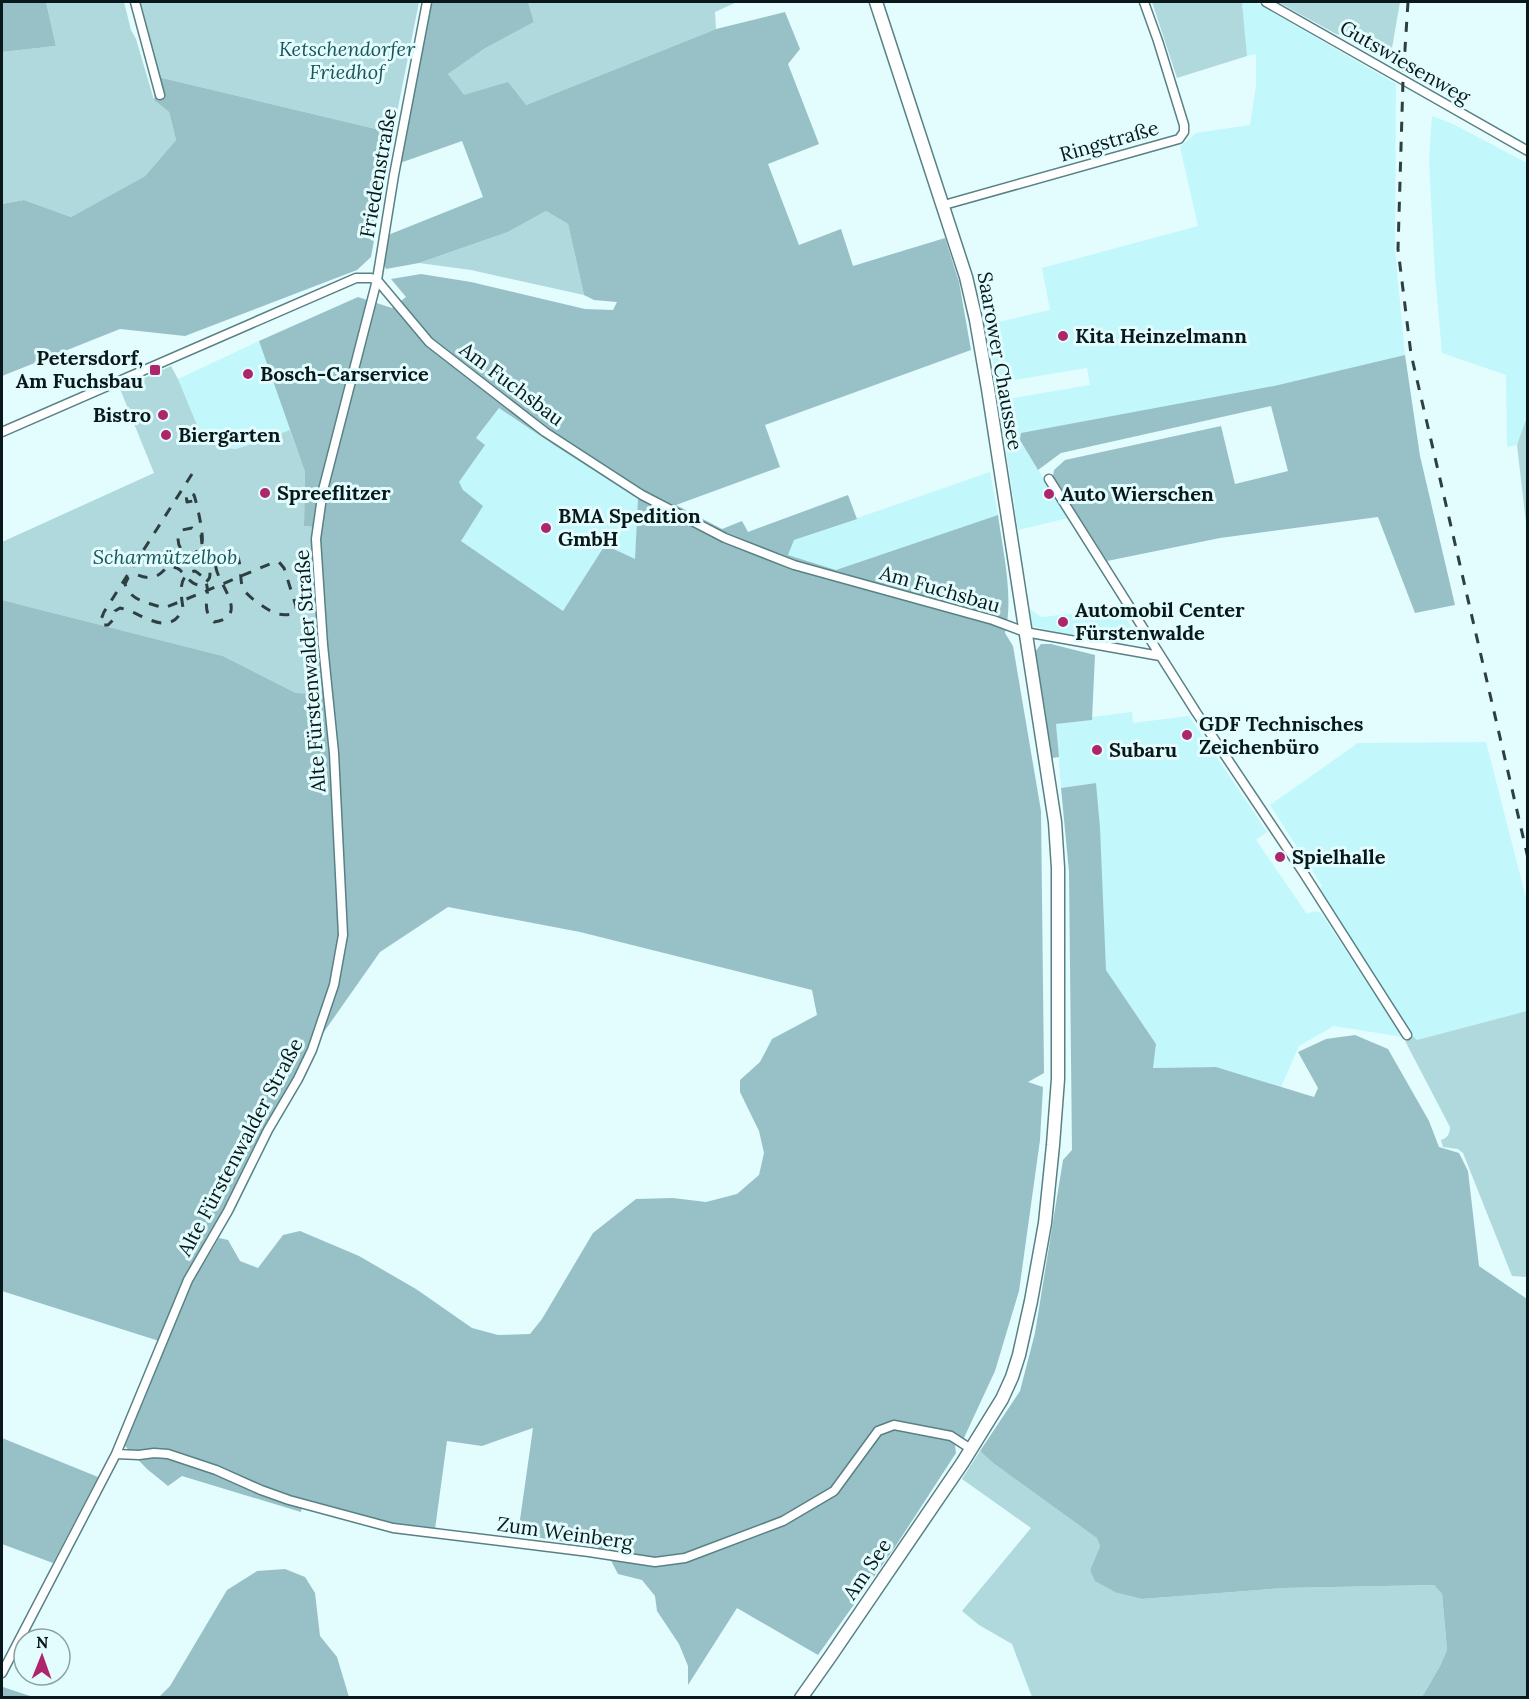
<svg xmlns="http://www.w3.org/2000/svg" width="1529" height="1699" font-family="Lora,serif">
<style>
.built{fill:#c2f7fc}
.green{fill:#afd9dd}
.forest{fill:#97c1c6;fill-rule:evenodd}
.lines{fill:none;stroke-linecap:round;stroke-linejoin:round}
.street-casing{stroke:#598185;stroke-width:11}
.secondary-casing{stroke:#598185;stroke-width:15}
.street{stroke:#fff;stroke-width:8}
.secondary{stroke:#fff;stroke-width:12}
.rail{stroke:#2e3f41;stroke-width:3;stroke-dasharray:10 10;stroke-linecap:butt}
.poi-dot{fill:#ad266c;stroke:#e3fcfe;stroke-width:2}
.labels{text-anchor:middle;stroke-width:6;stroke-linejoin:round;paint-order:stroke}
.park-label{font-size:20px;font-style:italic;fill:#19555a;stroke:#e3fcfe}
.street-label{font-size:20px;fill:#09191b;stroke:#e3fcfe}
.poi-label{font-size:20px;font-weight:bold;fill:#09191b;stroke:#e3fcfe;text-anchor:start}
</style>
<rect width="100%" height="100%" fill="#e3fcfe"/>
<path class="built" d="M1242 2H1255L1396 84 1395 250 1405 355 1274 386 1020 440 1068 518 1018 530 1001 417 1003 416 1002 400 1090 385 1087 368 1002 382 997 380 985 325 1050 310 1042 268 1198 226 1180 147 1196 133 1250 125 1256 86V54L1247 56Z
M1432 116 1453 124 1527 163 1528 417 1517 445 1507 447 1506 375 1442 353 1435 275 1429 160Z
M259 341 305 472 234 514 178 379Z
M499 408 554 445 639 499 635 560 605 545 563 611 461 541 463 490 459 482 484 446 476 439Z
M990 472 998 515 836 570 788 555 794 540Z
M1030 609 1041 617 1120 609 1139 638 1115 643 1074 636 1032 626Z
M1132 712 1133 723 1189 716 1267 832 1256 840 1307 914 1315 911 1321 913 1403 1037 1334 1026 1299 1046 1281 1087 1216 1067 1153 1068 1156 1044 1106 970 1096 783 1061 788 1056 724 1091 720 1092 717Z
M1486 742 1527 902V1011L1417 1040 1410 1033 1318 889 1322 886 1270 805 1358 743Z"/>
<path class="green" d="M46 2H124L131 30 136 39 154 100 169 112 176 140 145 176 71 217 24 200 2 204V52L56 46Z
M139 2H419L393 133 158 77Z
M528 2H737L715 12 716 29 526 105 463 95 448 74 484 49 534 22Z
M1152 2H1242L1247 56 1177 78Z
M1278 2H1400L1392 48 1336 34Z
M546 211 568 224 584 295 471 270 419 263 508 232Z
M171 366 178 379 202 437 212 440 224 448 236 449 252 444 260 438 258 434 271 437 290 430 305 472 304 526 313 527 311 544 322 694 296 693 223 656 2 600V542L154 473 120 389Z
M1527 417V531L1517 445Z
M1527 1011V1277L1512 1276 1463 1153 1458 1149 1443 1147 1441 1140C1448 1138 1450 1133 1450 1127L1403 1037 1410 1033 1417 1040Z
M980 1451 993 1463 1098 1538 1100 1546 1090 1570 1117 1593 1142 1599 1284 1588 1434 1585 1442 1594 1447 1650 1440 1666 1422 1697H1032L1012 1644 979 1625 962 1611 1031 1528 962 1479Z"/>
<path class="forest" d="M2 2H46L56 46 2 52Z
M431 2H528L534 22 484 49 448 74 464 95 508 82 526 105 716 29 785 12 800 49 788 64 819 144 768 164 799 245 841 229 853 266 945 238 959 282 971 350 765 425 780 467 676 505 722 529 742 521 748 532 848 495 857 519 794 540 788 555 836 570 998 515C1003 552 1014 597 1005 633L1013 646 1041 811 1044 1073 1028 1082 1043 1087 1040 1140 1019 1291 995 1371 963 1440 954 1438 956 1453 895 1547 818 1655 737 1608 688 1685V1666L679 1644 657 1611 655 1596 642 1580 618 1574 605 1549 518 1534 533 1428 482 1446 447 1441 435 1529 379 1521 303 1501 301 1512 182 1476 168 1486 147 1469 125 1446 192 1283 219 1238 228 1240 240 1261 258 1268 283 1235 300 1231 359 1256 416 1289 472 1328 498 1335 530 1334 542 1319 593 1233 636 1199 673 1198 706 1202 737 1194 759 1175 764 1153 759 1131 740 1092V1080L760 1062 772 1039 817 1015 812 990 580 932 448 907 380 952 307 1056 159 1341 2 1291V600L223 656 296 693 322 694 311 544 313 527 304 526 305 472 259 341 358 297 392 308 406 297 391 279 421 274 471 282 585 309 613 310 617 302 594 300 584 295 568 224 546 211 508 232 419 263 386 269 384 264 388 235 483 197 462 141 400 163ZM499 408 554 445 638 499 635 559 605 545 563 611 461 541 483 506 463 490 459 482 485 445 476 438Z
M158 77 393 133 371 257 357 270 185 336 120 329 2 376V204L24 200 71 217 145 176 176 140 169 112 154 100Z
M1405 355 1420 456 1455 605 1415 613 1378 517 1220 538 1107 561 1053 476 1054 470 1065 460 1221 426 1235 484 1288 471 1271 406 1061 453 1038 470 1020 440 1021 433 1274 386Z
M1041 644H1051L1095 655 1092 720 1056 724 1059 757 1052 758 1035 652Z
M1096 783 1100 828 1106 970 1156 1044 1153 1068 1216 1067 1314 1097 1318 1088 1298 1052 1326 1039 1355 1035 1388 1049 1429 1121 1439 1147 1459 1153 1468 1171 1479 1266 1527 1299V1697H1422L1440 1666 1447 1650 1442 1594 1434 1585 1284 1588 1142 1599 1117 1593 1095 1581 1090 1570 1100 1546 1097 1538 993 1463 980 1451 1020 1391 1035 1333 1063 1160 1072 1150 1069 872 1061 788Z
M2 1438 98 1477 53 1563 2 1544Z
M285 1569 305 1577 315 1593 320 1636 337 1657 349 1697H159L170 1686 227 1590 257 1571Z
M3 1687 33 1697H2Z"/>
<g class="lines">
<defs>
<path id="street" d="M135 2 160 95
M1266 2 1528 151
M944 205 1179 139 1184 132V125L1158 41 1144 2
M2 432 356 278H371L377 280 429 342 545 432 642 495 725 538 794 565 993 620 1025 632 1160 656
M1049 479 1196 712 1303 872 1407 1035
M116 1454 139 1455 154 1453 168 1454 216 1470 261 1490 289 1500 393 1528 589 1552 655 1562 685 1558 783 1521 834 1491 878 1431 894 1425 951 1436 971 1449
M2 1673 116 1454 188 1280 228 1211 268 1130 298 1079 312 1050 334 985 343 935 334 753 323 645 316 539 323 490 377 280 394 175 427 2"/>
<path id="secondary" d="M801 1698 830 1657 963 1462 1002 1399 1012 1377 1019 1355 1031 1301 1045 1223 1053 1145 1058 1079V868L1055 822 988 389 976 320 966 277 876 2"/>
</defs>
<use href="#street" class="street-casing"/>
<use href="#secondary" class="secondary-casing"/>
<use href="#street" class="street"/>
<use href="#secondary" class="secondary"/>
<path class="rail" d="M1408 2 1403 80 1398 249 1411 354 1528 858
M192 474 104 612 100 622 103 625H108L114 619 115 611 120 608C141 612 170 640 183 608 181 594 177 575 195 571 221 587 195 605 214 622 250 617 219 585 216 568 215 562 217 559 220 554 227 551 232 552 238 557 241 567 240 576 242 586 244 595 265 608 274 613 280 615 286 615 293 614L296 610V606L284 568 279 562 272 563C236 578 200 594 164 608 149 603 130 601 125 584L128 578 135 574C150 580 157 579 167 567 172 567 176 567 180 570 187 577 196 592 207 581 210 578 210 577 210 572 211 565 206 561 204 555 202 549 202 542 201 535L192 528 182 530C176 538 177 546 185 553L193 554C198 551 201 549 202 543 204 535 197 504 194 495L188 493 186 495 187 502 193 501 196 497 195 493"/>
</g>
<g class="poi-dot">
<circle cx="1063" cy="336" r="6"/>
<rect x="149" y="364" width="12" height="12" rx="3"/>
<circle cx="248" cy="374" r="6"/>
<circle cx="163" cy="415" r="6"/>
<circle cx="166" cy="435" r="6"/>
<circle cx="265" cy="493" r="6"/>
<circle cx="1049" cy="494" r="6"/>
<circle cx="546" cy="528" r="6"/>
<circle cx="1063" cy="622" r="6"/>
<circle cx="1187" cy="735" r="6"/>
<circle cx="1097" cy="750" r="6"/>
<circle cx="1280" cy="857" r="6"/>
</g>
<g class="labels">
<g class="park-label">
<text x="347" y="56">Ketschendorfer<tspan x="347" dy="23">Friedhof</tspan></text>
<text x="165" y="564">Scharmützelbob</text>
</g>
<g class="street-label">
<text transform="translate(1405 62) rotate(30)" y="7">Gutswiesenweg</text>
<text transform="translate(1109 141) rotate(-16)" y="7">Ringstraße</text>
<text transform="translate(378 173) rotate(-80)" y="7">Friedenstraße</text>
<text transform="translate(1000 361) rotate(80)" y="7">Saarower Chaussee</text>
<text transform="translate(512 384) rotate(37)" y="7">Am Fuchsbau</text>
<text transform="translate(940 589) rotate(16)" y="7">Am Fuchsbau</text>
<text transform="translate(310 671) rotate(-94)" y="7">Alte Fürstenwalder Straße</text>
<text transform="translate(240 1147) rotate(-62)" y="7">Alte Fürstenwalder Straße</text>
<text transform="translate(565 1533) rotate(8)" y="7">Zum Weinberg</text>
<text transform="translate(867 1569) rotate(-56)" y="7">Am See</text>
</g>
<g class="poi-label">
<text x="1075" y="343">Kita Heinzelmann</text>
<text x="143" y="365" text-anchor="end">Petersdorf,<tspan x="143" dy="23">Am Fuchsbau</tspan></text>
<text x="260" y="381">Bosch-Carservice</text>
<text x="151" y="422" text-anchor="end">Bistro</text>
<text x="178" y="442">Biergarten</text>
<text x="277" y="500">Spreeflitzer</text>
<text x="1061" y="501">Auto Wierschen</text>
<text x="558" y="523">BMA Spedition<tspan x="558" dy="23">GmbH</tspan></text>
<text x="1075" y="617">Automobil Center<tspan x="1075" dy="23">Fürstenwalde</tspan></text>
<text x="1199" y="731">GDF Technisches<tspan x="1199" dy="23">Zeichenbüro</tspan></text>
<text x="1109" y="757">Subaru</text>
<text x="1292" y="864">Spielhalle</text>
</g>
</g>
<rect width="1529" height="1699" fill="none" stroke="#09191b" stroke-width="6"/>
<g transform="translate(42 1657) rotate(1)"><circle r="28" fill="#e3fcfe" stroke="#8ca1a3" stroke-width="1.5"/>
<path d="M0-4.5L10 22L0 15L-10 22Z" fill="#ad266c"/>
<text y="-9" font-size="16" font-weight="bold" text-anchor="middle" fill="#09191b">N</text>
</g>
</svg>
